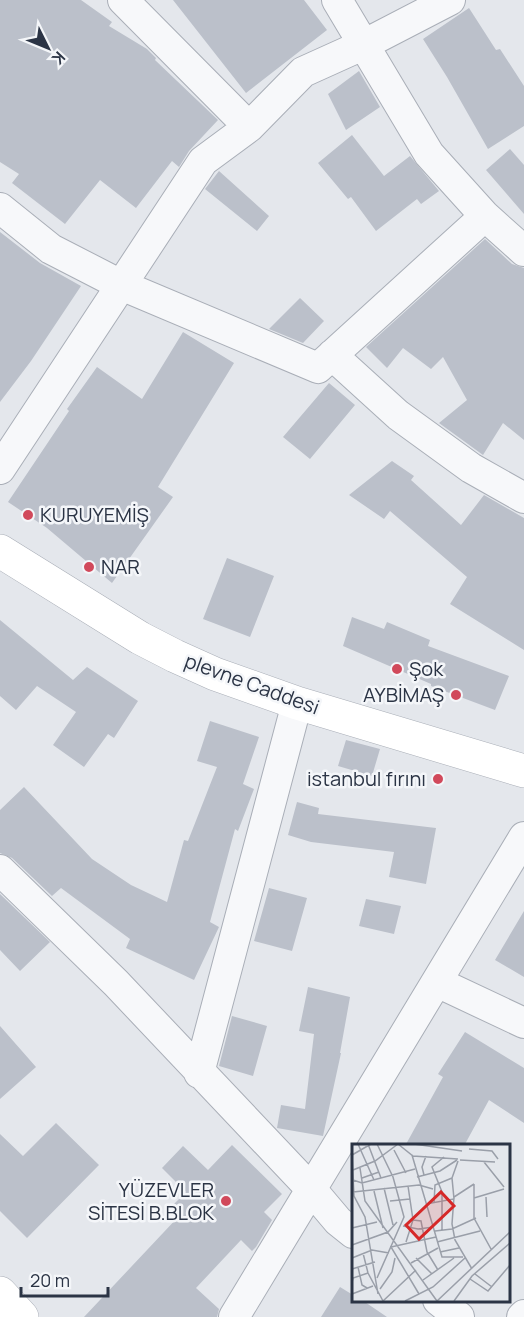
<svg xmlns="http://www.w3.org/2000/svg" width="524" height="1317" font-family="Manrope,sans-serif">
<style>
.building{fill:#bbc0ca}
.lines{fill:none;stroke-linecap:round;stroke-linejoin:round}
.street-casing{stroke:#a9aeb7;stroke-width:32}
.secondary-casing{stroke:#a9aeb7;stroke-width:34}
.street{stroke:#f7f8fa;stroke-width:30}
.secondary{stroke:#fff;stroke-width:33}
.poi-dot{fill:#d1495b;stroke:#f4f6f9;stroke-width:2}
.labels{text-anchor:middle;stroke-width:5;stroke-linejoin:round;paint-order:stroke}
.poi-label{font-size:20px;fill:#2b3445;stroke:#f4f6f9;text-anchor:start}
.street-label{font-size:20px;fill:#2b3445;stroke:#f4f6f9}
.inset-road{fill:none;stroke:#9a9fa9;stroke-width:1.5}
.view{fill:#d62828;fill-opacity:0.15;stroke:#d62828;stroke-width:3}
.inset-edge{fill:none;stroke:#2b3445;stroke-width:3}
</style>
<rect width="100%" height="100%" fill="#e4e7ec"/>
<path class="building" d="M0 0H81L112 22 109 26 147 49 156 58 155 60 218 120 189 151 179 167 172 161 136 208 100 180 65 224 12 183 19 174 0 162Z
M173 0H304L327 30 246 93Z
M469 8 496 50 500 49 524 86V126L488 149 447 77 423 39Z
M359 71 380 107 346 130 328 94Z
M352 135 384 176 410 156 439 191 421 204 417 199 376 231 351 197 348 199 318 163Z
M510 149 524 165V214L486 170Z
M219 171 269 216 257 231 205 189Z
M0 232 40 263 81 286 31 361 0 402Z
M485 239 512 264 524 268V440L503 423 483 455 439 423 467 400 443 357 431 369 403 348 387 368 366 347Z
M300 298 324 321 303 343 269 329Z
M183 332 234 363 158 487 173 497 112 583 47 528 8 502 69 411 67 409 97 367 142 399Z
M329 383 355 405 310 459 283 437Z
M392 461 414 476 411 480 461 525 484 495 524 518V650L450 604 467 577 390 511 384 519 349 495Z
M227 558 274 576 250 637 203 619Z
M352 617 384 629 387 622 430 640 428 646 509 676 495 710 431 686V684L343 646Z
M0 620 73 680 87 667 138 701 114 738 108 734 84 767 53 745 76 712 37 686 16 710 0 696Z
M210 721 259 737 243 784 254 789 238 831 235 829 210 922 219 927 194 980 126 948 130 939 61 888 52 896 12 858 0 853V810L24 787 92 859 131 885 167 902 184 840 188 841 217 767 197 761Z
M346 740 380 749 372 776 338 766Z
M297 802 319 808 318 814 436 828 426 884 389 877 394 852 311 842 288 835Z
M269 888 307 898 292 951 254 941Z
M0 894 50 942 20 971 0 950Z
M366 899 401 906 394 934 359 926Z
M524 911V977L495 960Z
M308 987 350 997 340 1053H341L323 1136 277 1128 281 1105 305 1109 314 1034 299 1031Z
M232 1016 267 1026 253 1076 219 1066Z
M0 1026 36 1067 0 1099Z
M465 1032 524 1068V1123L489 1100 464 1146H405L443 1077 438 1074Z
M56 1123 99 1165 27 1238 0 1211V1134L23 1156Z
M232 1145 282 1194 264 1212 272 1220 256 1247 252 1251 241 1240 196 1288 219 1309 217 1317H84L179 1216 170 1208 186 1192 162 1168 183 1146 208 1170Z
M340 1287 353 1295V1300H362L387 1317H321Z"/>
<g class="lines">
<defs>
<path id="street" d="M123 0 249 127
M337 0 429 154 485 216 524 251
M0 208 51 249 121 285 318 368 485 216
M332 355 398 415 471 468 524 498
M0 469 203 161 249 127 303 72 365 44 450 0
M0 870 116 983 311 1189 338 1221 353 1233
M437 982 524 1023
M199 1073 297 703
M438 1300 459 1317
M234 1317 524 837
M522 1317 524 1315"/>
<path id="secondary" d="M0 551 140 638 175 656 215 674 297 703 524 771
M0 1293 22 1317"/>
</defs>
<use href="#street" class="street-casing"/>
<use href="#secondary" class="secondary-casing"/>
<use href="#street" class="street"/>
<use href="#secondary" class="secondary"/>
</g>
<g class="poi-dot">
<circle cx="28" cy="515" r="6"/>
<circle cx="89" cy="567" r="6"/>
<circle cx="397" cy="669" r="6"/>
<circle cx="456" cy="695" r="6"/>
<circle cx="438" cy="779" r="6"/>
<circle cx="226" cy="1201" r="6"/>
</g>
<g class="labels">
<g class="poi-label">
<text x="40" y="522">KURUYEMİŞ</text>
<text x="101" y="574">NAR</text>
<text x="409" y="676">Şok</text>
<text x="444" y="702" text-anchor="end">AYBİMAŞ</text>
<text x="426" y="786" text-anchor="end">istanbul fırını</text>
<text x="214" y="1197" text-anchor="end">YÜZEVLER<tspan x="214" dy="23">SİTESİ B.BLOK</tspan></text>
</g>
<g class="street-label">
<text transform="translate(252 684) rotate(20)" y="7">plevne Caddesi</text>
</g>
</g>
<g transform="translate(352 1144)">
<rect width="158" height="158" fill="#e4e7ec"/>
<path class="inset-road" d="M6 0 22 36M16 0 29 34M25 0 41 33 52 73 25 134M46 0 61 12 106 15M62 0 110 7M117 5 140 7 146 15M42 6 54 29M0 11 2 52 13 73 26 150M0 11 19 0M60 11 90 113H111M108 16 143 18M132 18 152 43M8 24 13 57 85 157M1 26 23 17 46 0M72 31 70 23 74 12M65 33 88 27 105 16M10 34 27 28M1 36 10 39 63 25M122 40V74L139 105M32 44 41 81M22 47 31 84M1 48 67 41 81 45M134 53 135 73M122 54 152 45M38 57 58 55M82 59 83 41 100 34M74 60 102 55 100 34 106 17M61 76 69 77 75 108 86 126M51 82 66 85 82 83M0 84 25 78M90 86V48L80 23 92 13M83 87 100 85 124 74M54 98 61 76 56 42M85 98 128 87M0 101 36 88 45 78M88 108 107 104M11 109 16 129 31 157M0 114 20 106 37 109M64 114 80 130M59 119 86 104M6 123 10 141 15 144M0 125 23 118M120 125 103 96 100 80 102 53 122 40M123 130 140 143M118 135 136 147 158 121M71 136 102 114M0 138 1 134 16 129M28 145 40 128 43 114M0 150 21 142M67 150 39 103 84 93M31 157 64 126M53 157 81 143 113 114M85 157 158 88M102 157 120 132 158 99"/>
<path class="view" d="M89 48 102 62 67 95 54 81Z"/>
<rect width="158" height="158" class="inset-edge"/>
</g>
<g transform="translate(48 48) rotate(133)" stroke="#f4f6f9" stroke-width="4.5" paint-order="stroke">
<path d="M0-4.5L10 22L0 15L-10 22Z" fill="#2b3445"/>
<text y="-9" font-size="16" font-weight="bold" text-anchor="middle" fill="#2b3445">K</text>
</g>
<path d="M21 1287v9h87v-9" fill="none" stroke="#2b3445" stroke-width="3"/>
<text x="30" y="1287" font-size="18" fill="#2b3445" stroke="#f4f6f9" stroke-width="4.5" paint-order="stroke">20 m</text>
</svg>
